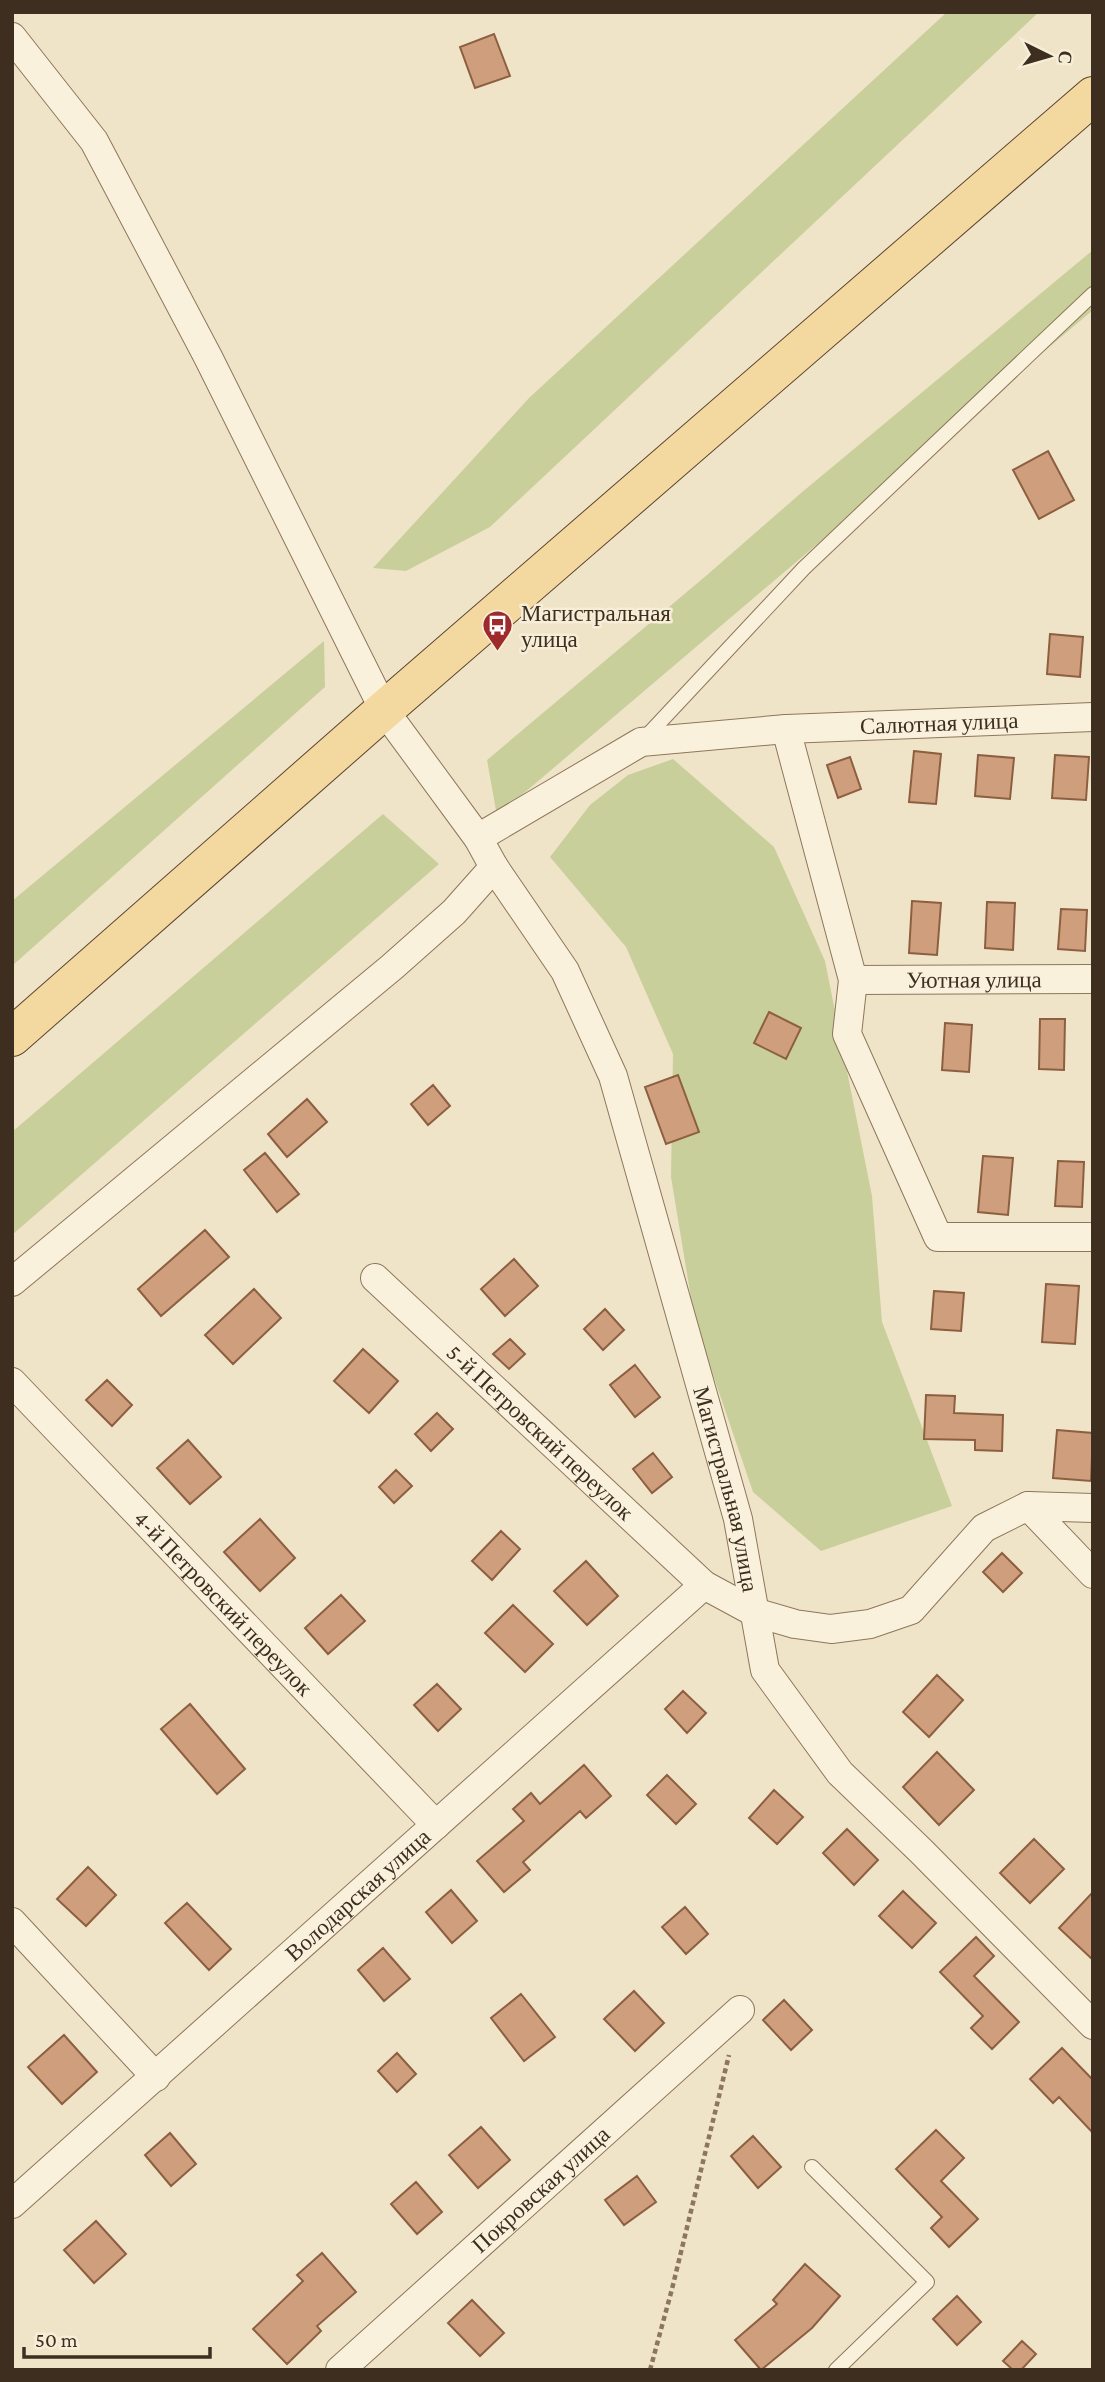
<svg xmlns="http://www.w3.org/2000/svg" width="1105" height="2382" font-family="'Crimson Pro',serif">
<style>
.green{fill:#c9cf9b}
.building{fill:#cf9f7d;stroke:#8d5f41;stroke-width:2}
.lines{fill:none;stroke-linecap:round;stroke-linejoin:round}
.lane-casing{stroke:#8d765c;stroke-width:16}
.street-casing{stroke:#8d765c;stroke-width:30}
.primary-casing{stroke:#5b4430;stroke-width:40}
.path{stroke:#8d765c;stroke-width:4.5;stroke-dasharray:5 3.5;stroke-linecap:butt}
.lane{stroke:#faf1dc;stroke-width:14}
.street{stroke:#faf1dc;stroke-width:28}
.primary{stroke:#f3d9a0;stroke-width:38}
.labels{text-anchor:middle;stroke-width:5;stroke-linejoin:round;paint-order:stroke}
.poi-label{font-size:23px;fill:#3d2e20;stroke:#f7eed8;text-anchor:start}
.street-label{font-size:23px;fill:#3d2e20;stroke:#f7eed8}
</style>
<rect width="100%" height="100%" fill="#f0e4c8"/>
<path class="green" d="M947 12H1039L490 527 406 571 373 568 529 398Z
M1093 250V310L497 816 487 760 707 575 801 493Z
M324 641 325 687 12 966V901Z
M673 759 774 847 825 961 872 1196 882 1322 952 1506 821 1551 753 1492 695 1322 671 1177 673 1054 626 947 550 857 590 805 628 775Z
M383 814 439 864 12 1235V1132Z"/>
<path class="building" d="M494 34 510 76 475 88 460 47Z
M1048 451 1074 500 1039 519 1013 470Z
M1050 634 1083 637 1080 677 1047 674Z
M914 751 941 754 936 804 909 802Z
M978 755 1014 758 1010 799 975 796Z
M1055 755 1089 757 1086 800 1052 798Z
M850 757 861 789 838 798 827 765Z
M912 901 941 903 937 955 909 953Z
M987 902 1015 903 1013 950 985 948Z
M1061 909 1087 910 1085 951 1058 949Z
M769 1012 801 1028 786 1059 754 1043Z
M1040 1019H1065L1064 1070 1039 1069Z
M945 1023 972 1025 969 1072 942 1070Z
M678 1075 699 1132 666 1144 645 1087Z
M433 1085 450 1106 428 1125 411 1104Z
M307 1099 327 1122 287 1157 268 1134Z
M265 1153 299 1194 277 1212 244 1170Z
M983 1156 1013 1158 1008 1215 978 1212Z
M1058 1161 1084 1162 1082 1207 1055 1206Z
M205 1230 229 1257 161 1316 138 1289Z
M514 1259 538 1286 505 1316 481 1289Z
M1046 1284 1079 1286 1075 1344 1042 1342Z
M254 1289 281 1318 233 1364 205 1335Z
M934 1291 964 1293 961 1331 931 1329Z
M605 1309 624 1330 603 1350 584 1329Z
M510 1339 525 1354 509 1369 493 1354Z
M363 1349 398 1381 369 1413 334 1381Z
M635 1365 660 1397 635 1417 610 1385Z
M107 1380 132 1405 112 1426 86 1400Z
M926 1395 955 1396 954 1413 1003 1415 1002 1451 975 1450V1440L924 1439Z
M437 1413 453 1429 431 1451 415 1434Z
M1057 1430 1093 1433 1091 1481 1053 1478Z
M188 1440 221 1477 190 1504 157 1468Z
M653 1453 672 1477 652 1493 633 1469Z
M396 1470 412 1486 394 1503 379 1487Z
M260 1519 295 1558 260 1591 224 1552Z
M501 1531 520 1549 492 1580 472 1561Z
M1002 1553 1022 1573 1003 1592 983 1572Z
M586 1561 618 1596 587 1625 554 1591Z
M341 1595 365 1621 328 1654 305 1628Z
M513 1605 553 1644 525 1672 485 1633Z
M937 1675 963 1700 929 1737 903 1712Z
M437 1684 461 1709 438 1731 414 1705Z
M683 1691 706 1713 687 1733 665 1709Z
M190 1704 245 1769 217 1794 161 1729Z
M937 1752 974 1790 939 1825 903 1787Z
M584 1765 611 1796 586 1818 580 1811 523 1862 530 1870 504 1892 477 1861 524 1821 513 1809 531 1793 540 1804Z
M667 1775 696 1804 676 1824 647 1795Z
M774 1790 803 1817 777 1844 749 1818Z
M847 1829 878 1860 854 1885 823 1853Z
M1034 1839 1064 1869 1030 1903 1000 1873Z
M88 1867 116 1895 86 1926 57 1899Z
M451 1890 477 1921 452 1943 426 1912Z
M903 1891 936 1923 912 1948 879 1916Z
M1093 1892V1960L1059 1928Z
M187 1903 231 1949 209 1970 165 1923Z
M685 1907 708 1934 686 1954 662 1927Z
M976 1937 994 1956 974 1976 1019 2022 992 2049 971 2028 983 2016 940 1972Z
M383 1948 410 1979 384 2001 358 1970Z
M634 1991 664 2023 635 2051 604 2019Z
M521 1994 555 2037 524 2061 491 2018Z
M784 2000 812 2030 791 2050 763 2020Z
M64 2035 97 2072 62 2104 28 2067Z
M1062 2048 1093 2080V2133L1059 2097 1053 2103 1030 2079Z
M397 2053 416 2074 397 2092 378 2071Z
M481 2127 510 2160 478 2188 449 2155Z
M936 2130 964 2158 941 2181 978 2219 949 2247 931 2228 942 2217 896 2169Z
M170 2133 196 2164 171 2186 145 2155Z
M753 2136 781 2167 758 2188 731 2156Z
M637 2176 656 2202 624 2225 605 2200Z
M416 2182 442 2212 417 2234 391 2204Z
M96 2221 126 2254 94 2283 64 2250Z
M322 2253 356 2292 317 2326 321 2331 287 2364 253 2329 303 2281 297 2275Z
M805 2264 840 2296 812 2328 761 2370 735 2340 777 2304 773 2300Z
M957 2296 981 2322 957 2345 933 2319Z
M472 2300 504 2333 480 2356 448 2323Z
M1022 2341 1036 2354 1021 2370H1013L1003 2361Z"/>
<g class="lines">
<defs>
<path id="lane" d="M645 738 804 568 1093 294
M812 2167 927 2282 836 2370"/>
<g id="street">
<path id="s1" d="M12 37 94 141 208 357 384 710 478 838 494 867 565 971 613 1076 738 1519 765 1670 840 1773 921 1851 1093 2025"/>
<path d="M786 729 853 980 847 1034 938 1237H1093"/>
<path id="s2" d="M478 838 641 742 786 729 1093 717"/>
<path id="s3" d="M853 980 1093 979"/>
<path id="s4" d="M375 1278 704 1585 754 1612 795 1624 831 1629 870 1624 911 1610 984 1528 1028 1506 1093 1508"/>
<path d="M12 1282 392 967 454 912 494 867"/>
<path id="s5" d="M12 1382 436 1825"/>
<path d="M1028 1506 1093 1574"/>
<path d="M12 1922 156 2077"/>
<path id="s6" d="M12 2204 704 1585"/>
<path id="s7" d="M340 2370 740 2010"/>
</g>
<path id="primary" d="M12 1037 384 710 1093 96"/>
</defs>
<use href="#lane" class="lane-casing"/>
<use href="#street" class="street-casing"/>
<use href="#primary" class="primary-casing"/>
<path class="path" d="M650 2370 672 2289 729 2055"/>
<use href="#lane" class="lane"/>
<use href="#street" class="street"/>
<use href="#primary" class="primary"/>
</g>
<defs>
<symbol id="bus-pin" viewBox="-11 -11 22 30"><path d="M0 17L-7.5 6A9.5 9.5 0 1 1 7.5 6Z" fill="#9e2a2b" stroke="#f7eed8"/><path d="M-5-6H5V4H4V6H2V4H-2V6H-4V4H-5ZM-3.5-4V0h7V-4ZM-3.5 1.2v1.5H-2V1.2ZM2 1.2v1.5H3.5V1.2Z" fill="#fff"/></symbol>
</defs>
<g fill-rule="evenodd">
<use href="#bus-pin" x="480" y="608" width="35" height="47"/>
</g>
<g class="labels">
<g class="poi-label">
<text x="521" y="621">Магистральная<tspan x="521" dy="26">улица</tspan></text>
</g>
<g class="street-label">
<text dy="8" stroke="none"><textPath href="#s2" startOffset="488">Салютная улица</textPath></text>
<text dy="8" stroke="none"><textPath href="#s3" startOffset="121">Уютная улица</textPath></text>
<text dy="8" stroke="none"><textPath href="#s4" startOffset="226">5-й Петровский переулок</textPath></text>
<text dy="8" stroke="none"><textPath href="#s1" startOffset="1633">Магистральная улица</textPath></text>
<text dy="8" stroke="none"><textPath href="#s5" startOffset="306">4-й Петровский переулок</textPath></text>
<text dy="8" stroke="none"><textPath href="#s6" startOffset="464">Володарская улица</textPath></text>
<text dy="8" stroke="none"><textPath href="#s7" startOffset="270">Покровская улица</textPath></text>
</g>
</g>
<rect width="1105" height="2382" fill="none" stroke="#3d2e20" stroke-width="28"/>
<g transform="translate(1049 56) rotate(95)" stroke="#f7eed8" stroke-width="5" paint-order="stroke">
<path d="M0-5L12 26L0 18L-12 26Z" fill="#3d2e20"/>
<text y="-10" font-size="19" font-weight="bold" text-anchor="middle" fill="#3d2e20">С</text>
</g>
<path d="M24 2347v10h186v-10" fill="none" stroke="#3d2e20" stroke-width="3.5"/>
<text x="35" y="2347" font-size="21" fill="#3d2e20" stroke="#f7eed8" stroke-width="5" paint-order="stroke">50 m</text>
</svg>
